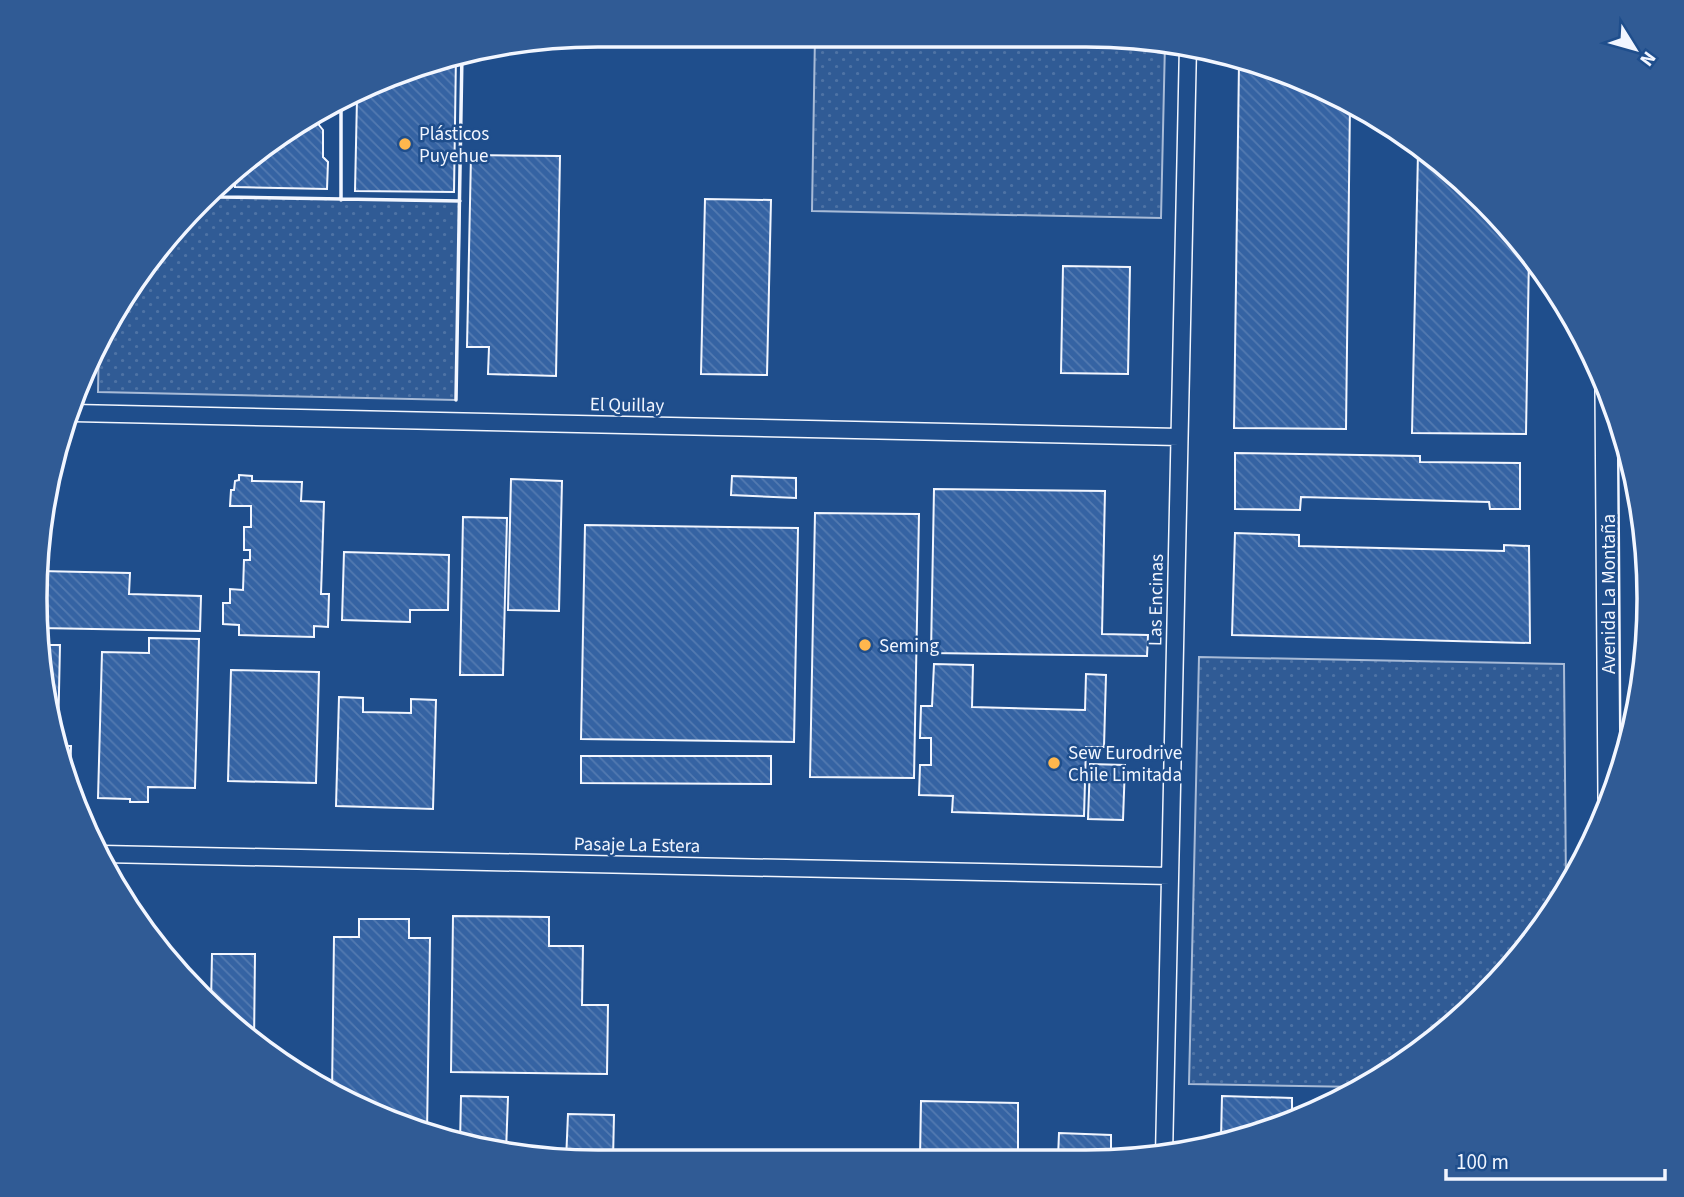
<svg xmlns="http://www.w3.org/2000/svg" width="1684" height="1197" font-family="'Source Sans 3',sans-serif">
<style>
.grass{fill:url(#grass-dots);stroke:#a8bbd7;stroke-width:2}
.building{fill:url(#building-back-hatch);stroke:#f2f6ff;stroke-width:2}
.lines{fill:none;stroke-linecap:round;stroke-linejoin:round}
.minor-casing{stroke:#f2f6ff;stroke-width:19}
.major-casing{stroke:#f2f6ff;stroke-width:24}
.minor{stroke:#1f4e8c;stroke-width:16}
.major{stroke:#1f4e8c;stroke-width:21}
.wall{stroke:#f2f6ff;stroke-width:3.5}
.poi-dot{fill:#ffb74d;stroke:#1f4e8c;stroke-width:2.5}
.labels{text-anchor:middle;stroke-width:5;stroke-linejoin:round;paint-order:stroke}
.poi-label{font-size:19px;fill:#f2f6ff;stroke:#1f4e8c;text-anchor:start}
.street-label{font-size:19px;fill:#f2f6ff;stroke:#1f4e8c}
.rim{fill:none;stroke:#f2f6ff;stroke-width:3.5}
</style>
<defs>
<pattern id="grass-dots" width="8" height="8" patternUnits="userSpaceOnUse" patternTransform="scale(1.75)"><rect width="8" height="8" fill="#305b95"/><path d="M2 2h.1M6 6h.1" fill="none" stroke="#4e73a5" stroke-width="1.8" stroke-linecap="round"/></pattern>
<pattern id="building-back-hatch" width="6" height="6" patternUnits="userSpaceOnUse" patternTransform="scale(1.75)"><rect width="6" height="6" fill="#3563a3"/><path d="M-1 5l2 2M0 0l6 6M5-1l2 2" fill="none" stroke="#537ab1"/></pattern>
</defs>
<rect width="100%" height="100%" fill="#1f4e8c"/>
<path class="grass" d="M815 35H1086L1165 43 1161 218 812 211Z
M209 197 460 201 456 400 98 392 99 341 175 227Z
M1199 657 1564 664 1566 887 1532 942 1457 1022 1360 1087 1189 1084Z"/>
<path class="building" d="M452 54H456L454 192 355 191 357 98Z
M1239 62 1350 104 1346 429 1234 428Z
M319 115V125L323 130V157L328 162 327 189 235 187V174L286 130Z
M1418 152 1509 227 1529 255 1526 434 1412 433Z
M471 155 560 156 556 376 488 374 489 347H467Z
M705 199 771 200 767 375 701 374Z
M1063 266 1130 267 1128 374 1061 373Z
M1235 453 1420 456V462L1520 463V509H1490L1489 502 1301 497 1300 510 1235 509Z
M239 475 252 476V481L302 482 301 501 324 502 321 594H329L328 627 314 626V637L239 635V625L223 624V603H230V589L243 590 244 560H250V550H244V527H251V506H230L231 490H234L235 481 239 480Z
M732 476 796 478V498L731 495Z
M511 479 562 481 559 611 508 610Z
M934 489 1105 491 1102 634 1148 635 1147 656 931 653Z
M815 513 919 514 914 778 810 777Z
M463 517 507 518 503 675H460Z
M585 525 798 528 794 742 581 739Z
M1235 533 1299 535V546L1504 551V545L1529 546 1530 643 1232 635Z
M344 552 449 555 448 610H410V622L342 620Z
M40 571 130 573 129 594 201 596 200 631 40 628Z
M149 638 199 639 195 788 148 787V802H130V799L98 798 102 652 149 653Z
M40 645H60L58 738 40 672Z
M934 664 973 665 972 707 1085 710 1086 674 1106 675 1104 747H1086L1084 816 952 812 953 796 919 795 920 765H931V738H920L921 706H932Z
M231 670 319 672 316 783 228 781Z
M339 697 363 698V712L411 713V699L436 700 433 809 336 806Z
M60 746H71L70 783Z
M581 756H771V784L581 783Z
M1090 764 1125 765 1123 820 1088 819Z
M453 916 549 917V946H583L582 1005H608L607 1074 451 1072Z
M359 919H409V938H430L427 1133 350 1104 332 1093 334 937H359Z
M212 954H255L254 1044 211 1003Z
M461 1096 508 1097 506 1152 460 1144Z
M1222 1096 1292 1098V1117L1221 1139Z
M921 1101 1018 1103V1158L920 1159Z
M568 1114 614 1115 613 1160 566 1161Z
M1059 1133 1111 1135V1157L1058 1158Z
M519 1151H550L549 1159 519 1154Z"/>
<g class="lines">
<defs>
<path id="minor" d="M74 413 1179 437
M103 854 1170 876
M1164 1156 1188 45"/>
<path id="major" d="M1606 390 1609 798
M1630 463 1632 732"/>
</defs>
<use href="#minor" class="minor-casing"/>
<use href="#major" class="major-casing"/>
<use href="#minor" class="minor"/>
<use href="#major" class="major"/>
<path class="wall" d="M221 187V197L460 201
M341 200V105
M456 400 462 53"/>
</g>
<g class="poi-dot">
<circle cx="405" cy="144" r="7"/>
<circle cx="865" cy="645" r="7"/>
<circle cx="1054" cy="763" r="7"/>
</g>
<g class="labels">
<g class="poi-label">
<text x="419" y="140">Plásticos<tspan x="419" dy="22">Puyehue</tspan></text>
<text x="879" y="652">Seming</text>
<text x="1068" y="759">Sew Eurodrive<tspan x="1068" dy="22">Chile Limitada</tspan></text>
</g>
<g class="street-label">
<text transform="translate(627 404) rotate(1)" y="7">El Quillay</text>
<text transform="translate(1608 594) rotate(-90)" y="7">Avenida La Montaña</text>
<text transform="translate(1155 600) rotate(-89)" y="7">Las Encinas</text>
<text transform="translate(637 844) rotate(1)" y="7">Pasaje La Estera</text>
</g>
</g>
<path d="M0 0H1684V1197H0ZM598 47H1086A551 551 0 0 1 1637 598V599A551 551 0 0 1 1086 1150H598A551 551 0 0 1 47 599V598A551 551 0 0 1 598 47Z" fill="#305b95" fill-rule="evenodd"/>
<path class="rim" d="M598 47H1086A551 551 0 0 1 1637 598V599A551 551 0 0 1 1086 1150H598A551 551 0 0 1 47 599V598A551 551 0 0 1 598 47Z"/>
<g transform="translate(1635 49) rotate(127)" stroke="#1f4e8c" stroke-width="5" paint-order="stroke">
<path d="M0-5L12 26L0 18L-12 26Z" fill="#f2f6ff"/>
<text y="-10" font-size="19" font-weight="bold" text-anchor="middle" fill="#f2f6ff">N</text>
</g>
<path d="M1446 1169v10h219v-10" fill="none" stroke="#f2f6ff" stroke-width="3.5"/>
<text x="1456" y="1169" font-size="21" fill="#f2f6ff" stroke="#1f4e8c" stroke-width="5" paint-order="stroke">100 m</text>
</svg>
